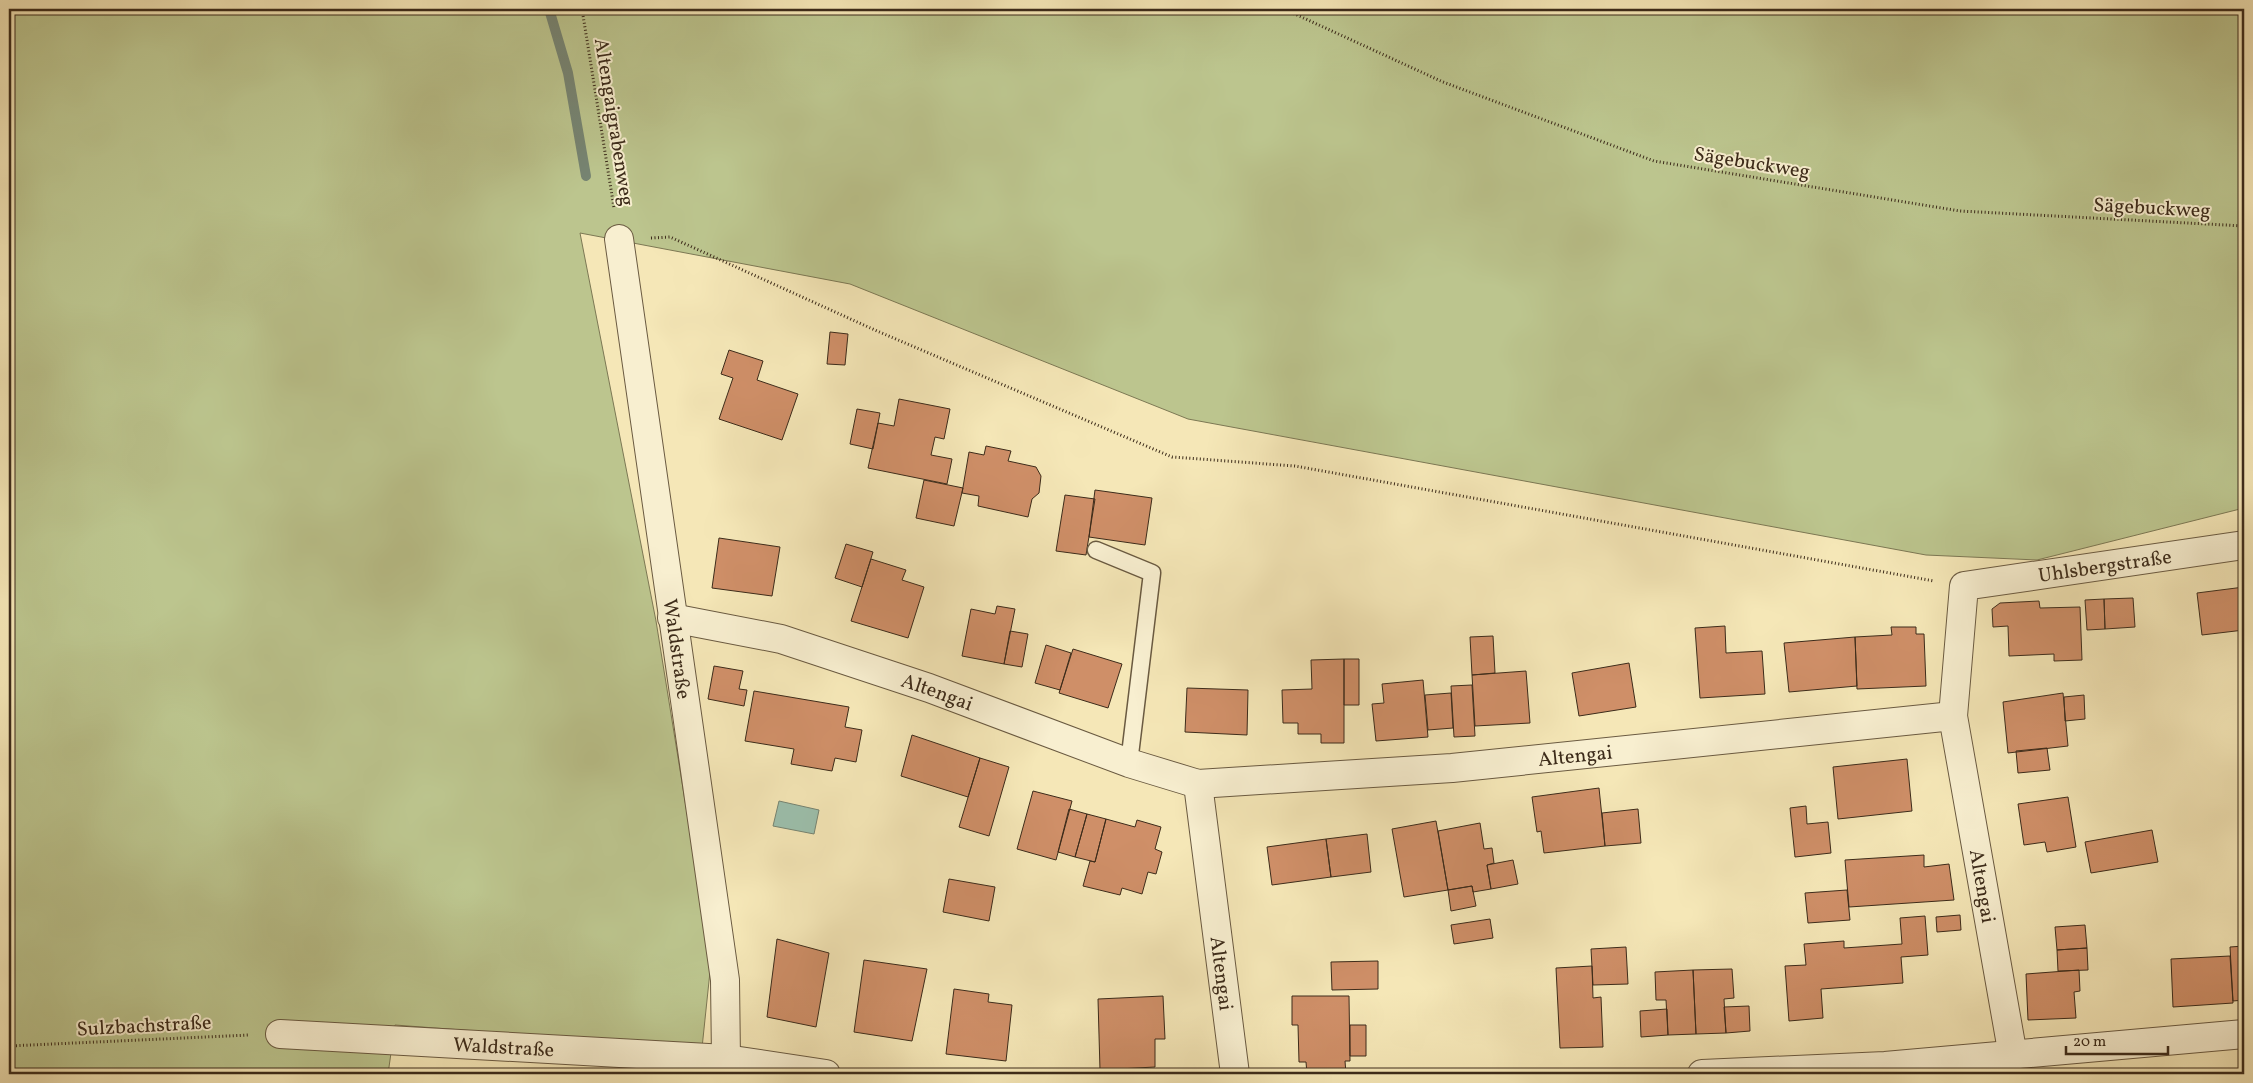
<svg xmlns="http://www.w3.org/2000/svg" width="2253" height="1083" font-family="Vollkorn,serif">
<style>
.green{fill:#bcc58e;stroke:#7c7854}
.water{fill:#9cc0ad;stroke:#768472}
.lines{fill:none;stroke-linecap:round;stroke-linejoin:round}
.stream{stroke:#768472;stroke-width:10}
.building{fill:#cf8f68;stroke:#3c2b1a}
.service-casing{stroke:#6a5a41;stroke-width:19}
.minor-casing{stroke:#6a5a41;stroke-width:30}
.path{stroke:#3c2b1a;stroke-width:3;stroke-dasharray:1 2.5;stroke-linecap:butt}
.service{stroke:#f8efd0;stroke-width:16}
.minor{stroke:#f8efd0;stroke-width:28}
.labels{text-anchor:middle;stroke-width:4;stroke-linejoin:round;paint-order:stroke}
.street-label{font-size:20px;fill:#3c2b1a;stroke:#f8efd0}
</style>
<rect width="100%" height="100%" fill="#f5e7b7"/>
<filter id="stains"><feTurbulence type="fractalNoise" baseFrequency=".004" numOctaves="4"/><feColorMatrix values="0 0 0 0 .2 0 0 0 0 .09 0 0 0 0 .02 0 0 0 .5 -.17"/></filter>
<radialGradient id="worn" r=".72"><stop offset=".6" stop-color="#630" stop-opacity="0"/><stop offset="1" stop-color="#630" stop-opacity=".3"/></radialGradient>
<path class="green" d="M9 9H2244V508L2037 560 1926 555 1188 419 850 284 580 233 656 621 711 962 702 1048 395 1025 388 1074H9Z"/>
<path class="water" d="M779 801 819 810 814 834 773 826Z"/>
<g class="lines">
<path class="stream" d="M549 9 568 73 586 176"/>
</g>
<path class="building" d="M830 332 848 334 845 365 827 364Z
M729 350 763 361 757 380 798 394 782 440 719 419 733 378 721 374Z
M899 399 950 409 944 439 935 437 931 455 952 459 947 484 868 468 878 423 894 426Z
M857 409 880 413 873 449 850 444Z
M986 446 1011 451 1008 461 1036 467 1041 476 1039 493 1032 499 1028 517 978 506 979 496 962 493 969 452 984 455Z
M924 480 963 488 954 526 916 518Z
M1095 490 1152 498 1145 545 1089 537Z
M1065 495 1095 499 1086 555 1056 551Z
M719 538 780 547 772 596 712 588Z
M846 544 873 552 862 587 835 578Z
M871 559 906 570 902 580 924 587 908 638 851 621Z
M2244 587V630L2202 635 2197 593Z
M2133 598 2135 627 2105 629 2104 599Z
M2104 599 2105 629 2087 630 2085 600Z
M2039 601 2040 608 2080 607 2082 660 2054 661V654L2009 656 2008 626 1993 627 1992 609 2000 603Z
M997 606 1015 609 1004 664 962 656 971 609 995 614Z
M1725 626 1726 653 1762 651 1765 694 1700 698 1695 628Z
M1891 627H1916V634H1924L1926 686 1857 689 1855 637 1892 635Z
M1010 631 1028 634 1022 667 1004 664Z
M1493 636 1495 673 1472 675 1470 637Z
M1855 637 1857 686 1789 692 1784 643Z
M1046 645 1071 653 1060 690 1035 683Z
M1073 649 1122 664 1108 708 1059 693Z
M1344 659V743H1321V734H1298V723H1283L1282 690 1312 689 1311 660Z
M1344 659H1359V705H1344Z
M1629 663 1636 707 1579 716 1572 673Z
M714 666 743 671 739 689 747 690 744 706 708 699Z
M1526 671 1530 723 1475 726 1472 675Z
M1423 680 1428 737 1376 741 1372 704 1384 703 1382 684Z
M1472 685 1475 736 1454 737 1451 686Z
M1187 688 1248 690 1247 735 1185 732Z
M754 691 849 707 845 727 862 730 856 762 835 758 832 771 791 764 794 749 745 741Z
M1451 693 1453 728 1428 730 1425 695Z
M2063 693 2068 746 2008 753 2003 702Z
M2084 695 2085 719 2065 721 2064 697Z
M912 735 980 758 968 797 901 776Z
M2047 748 2050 770 2018 773 2016 751Z
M980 758 1009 767 989 836 959 827Z
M1907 759 1912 811 1838 819 1833 767Z
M1599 788 1605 846 1544 853 1541 831 1537 832 1532 797Z
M1033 791 1072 801 1056 860 1017 849Z
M2068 797 2076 847 2047 852 2045 842 2024 845 2018 804Z
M1806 806 1807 824 1828 822 1831 853 1795 857 1790 808Z
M1069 809 1087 814 1075 857 1058 852Z
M1638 809 1641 843 1605 846 1602 813Z
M1087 814 1106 819 1095 862 1075 857Z
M1106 819 1135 827 1137 820 1161 827 1155 849 1162 852 1156 874 1148 872 1142 894 1122 888 1120 895 1083 886 1090 861 1095 862Z
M1436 821 1448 890 1404 897 1392 829Z
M1480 823 1484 849 1492 848 1494 863 1487 865 1491 889 1473 892 1472 886 1448 890 1438 831Z
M2152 830 2158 862 2091 873 2085 842Z
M1367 834 1371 872 1331 877 1326 839Z
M1326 839 1331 877 1272 885 1267 847Z
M1924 855V867L1949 864 1954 900 1849 907 1845 860Z
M1513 860 1518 884 1491 889 1487 865Z
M949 879 995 887 989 921 943 912Z
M1472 886 1476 906 1451 911 1448 890Z
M1847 890 1850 920 1808 923 1805 893Z
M1960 915 1961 930 1937 932 1936 917Z
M1925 916 1928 955 1901 957 1903 983 1821 989 1823 1018 1789 1021 1785 966 1806 965 1804 944 1844 941V948L1902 944 1900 918Z
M1490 919 1493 938 1454 944 1451 925Z
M2085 925 2087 948 2057 950 2055 927Z
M777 939 829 953 816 1027 767 1017Z
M2244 946V1000L2233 1001 2230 947Z
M1626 947 1628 984 1593 985 1591 949Z
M2087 948 2088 970 2058 971 2057 950Z
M2230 956 2233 1003 2173 1007 2171 959Z
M864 960 927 969 912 1041 854 1032Z
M1378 961V989L1332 990 1331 962Z
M1592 966 1593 998 1601 997 1603 1047 1560 1048 1556 968Z
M1732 969 1734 998 1724 999 1726 1033 1696 1034 1693 970Z
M1693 970 1696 1034 1668 1035 1666 1000H1656L1655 972Z
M2079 970 2080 991 2074 992 2076 1018 2028 1020 2026 974Z
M954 989 989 994 988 1002 1012 1005 1006 1061 946 1054Z
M1163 996 1165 1039H1155V1067L1100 1070 1098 999Z
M1292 996H1349L1350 1061H1345L1346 1074H1307L1306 1062H1299L1298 1025H1292Z
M1749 1006 1750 1031 1726 1033 1724 1007Z
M1667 1009 1668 1035 1641 1037 1640 1011Z
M1350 1025H1366V1056H1350Z
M2202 1069 2203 1074H2164L2163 1072Z"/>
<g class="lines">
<defs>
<path id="service" d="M1096 550 1152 573 1129 763"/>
<g id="minor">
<path id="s1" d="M619 239 725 980 726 1059 722 1074"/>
<path id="s2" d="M672 618 781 639 929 688 1129 763 1198 784 1452 768 1953 716"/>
<path id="s3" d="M1198 784 1235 1074"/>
<path id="s4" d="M280 1034 726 1059 826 1074"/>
<path id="s5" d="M2013 1056 1953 716 1964 586 2244 545"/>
<path d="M1702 1074 1885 1066 2244 1034"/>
</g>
</defs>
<use href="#service" class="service-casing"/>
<use href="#minor" class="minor-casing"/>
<path class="path" d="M582 9 614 208
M1284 9 1443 82 1654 161 1960 211 2244 226
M651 238 670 237 877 331 1172 457 1295 466 1934 581
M9 1046 249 1035"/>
<use href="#service" class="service"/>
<use href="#minor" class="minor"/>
</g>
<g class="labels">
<g class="street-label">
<text transform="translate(615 122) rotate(81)" y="7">Altengaigrabenweg</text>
<text transform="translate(1752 162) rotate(9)" y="7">Sägebuckweg</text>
<text transform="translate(2152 207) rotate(3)" y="7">Sägebuckweg</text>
<text dy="7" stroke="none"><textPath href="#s5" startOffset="618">Uhlsbergstraße</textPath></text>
<text dy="7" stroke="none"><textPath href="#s1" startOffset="414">Waldstraße</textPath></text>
<text dy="7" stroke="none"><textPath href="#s2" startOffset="276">Altengai</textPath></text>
<text dy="7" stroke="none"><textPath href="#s2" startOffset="931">Altengai</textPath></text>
<text transform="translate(1983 886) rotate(80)" y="7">Altengai</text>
<text dy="7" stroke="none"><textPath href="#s3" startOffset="191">Altengai</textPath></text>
<text transform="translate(144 1025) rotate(-3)" y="7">Sulzbachstraße</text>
<text dy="7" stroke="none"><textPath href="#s4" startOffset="224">Waldstraße</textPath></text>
</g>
</g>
<rect width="2253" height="1083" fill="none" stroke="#f5e7b7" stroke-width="30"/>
<rect x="10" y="10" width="2233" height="1063" fill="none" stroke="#3c2b1a" stroke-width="2.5"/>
<rect x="15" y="15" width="2223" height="1053" fill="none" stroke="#3c2b1a"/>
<path d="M2066 1046v8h102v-8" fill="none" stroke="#3c2b1a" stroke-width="2.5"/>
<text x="2073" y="1046" font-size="15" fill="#3c2b1a" stroke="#f8efd0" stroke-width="4" paint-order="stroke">20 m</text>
<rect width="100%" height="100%" filter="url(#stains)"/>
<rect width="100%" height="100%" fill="url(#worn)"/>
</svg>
